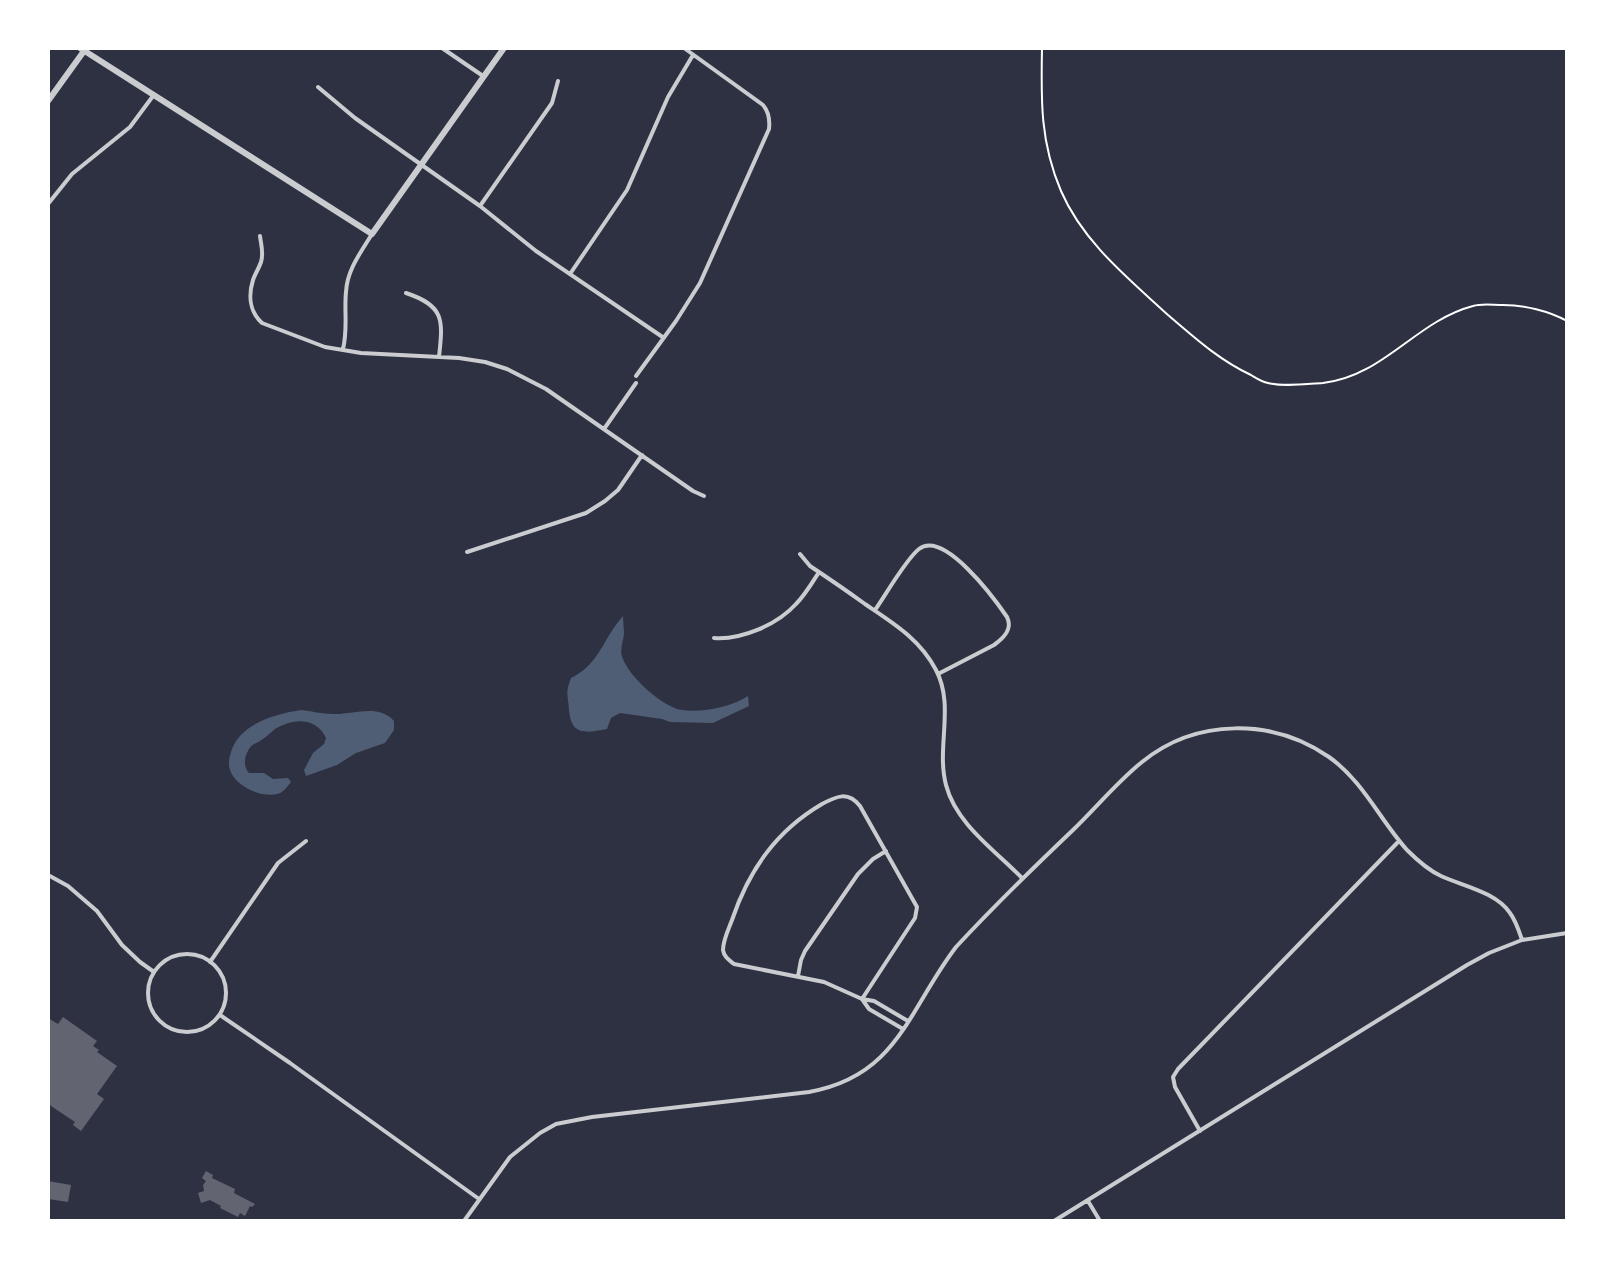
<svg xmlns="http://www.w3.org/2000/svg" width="1615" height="1269" font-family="Barlow,sans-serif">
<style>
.water{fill:#4f5d75}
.building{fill:#626471}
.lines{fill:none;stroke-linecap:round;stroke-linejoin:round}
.path{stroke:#fff;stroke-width:2}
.minor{stroke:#caccd0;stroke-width:4}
.tertiary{stroke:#caccd0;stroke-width:6}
</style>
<rect width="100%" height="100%" fill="#2d3142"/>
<path class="water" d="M623 616C623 622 624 628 624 634 623 643 619 651 623 659 630 677 662 707 682 710 702 713 731 707 748 696L749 706 713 723 670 722 662 719 620 713 611 718 607 729C586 733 571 736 569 710 568 694 565 694 571 678 600 664 603 638 623 616Z
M301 710C312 711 322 714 333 714 353 715 378 703 394 721V730L385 743 356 753 337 765 306 776 304 770 313 753 324 744 326 738C316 717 294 718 275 729 270 733 265 738 260 741 255 744 252 744 249 749 244 757 243 766 249 773H264L273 779 288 778 291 782C287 787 283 793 277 794 261 798 235 786 230 770 228 764 229 759 231 752 239 724 275 714 301 710Z"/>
<path class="building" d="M63 1017 97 1041 93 1046 99 1050 97 1052 117 1066 97 1094 104 1099 81 1131 73 1125 75 1122 48 1104V1018L58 1024Z
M206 1171 213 1175 212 1178 235 1189 234 1193 255 1204 252 1207 250 1206 245 1216 240 1213 238 1217 220 1208 221 1206 210 1200 201 1203 198 1193 204 1191 203 1185 206 1181 202 1178Z
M48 1181 71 1185 68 1202 48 1199Z"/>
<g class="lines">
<path class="path" d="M1042 48C1041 100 1040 142 1061 191 1083 242 1128 278 1168 315 1195 338 1219 360 1251 375 1256 378 1262 382 1268 383 1285 387 1305 384 1323 383 1384 376 1416 321 1473 306 1482 303 1493 305 1503 305 1524 305 1549 311 1567 321"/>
<path class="minor" d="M442 48 483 76
M318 87 355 118 480 206 536 251 664 338
M48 204 72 174 130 127 153 96
M480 206 552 103 558 81
M260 236C261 245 264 253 261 262 259 268 255 274 253 280 248 296 250 312 262 323L325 347 361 353 459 358 485 362 507 369 546 389 693 491 704 496
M570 274 627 190 668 97 693 55
M406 293C445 306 443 320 439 357
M343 349C348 329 344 311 346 292 347 270 361 252 372 234
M636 376 676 321 700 283 769 129C770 120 769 112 763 105L684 48
M604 429 636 383
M467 552 586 513 605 501 618 490 642 455
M800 554 810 566C828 578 847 591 865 604 893 623 920 639 936 670 955 706 936 747 946 785 956 824 996 851 1022 878
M875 610C885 596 906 559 919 549 944 530 994 598 1007 617 1013 629 1004 638 994 645L938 674
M714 638C741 640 777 625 796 604 805 595 812 583 819 572
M48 875 68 886 97 911 122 945 140 962 154 972
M148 993a39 39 0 1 1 78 0a39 39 0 1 1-78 0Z
M210 962 278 863 306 841
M798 976 801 960 805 951 858 874 873 859 886 851
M862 999 915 918 917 907 860 806C848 791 837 796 822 804 776 831 749 870 732 920 729 928 723 940 723 950 724 957 729 960 734 964L824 982 862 999 874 1001 908 1021
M862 999 869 1009 903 1029
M220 1015 290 1063 479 1199
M1200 1131 1175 1087 1173 1077 1178 1069 1399 841
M1088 1201 1100 1221
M464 1221 510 1157 540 1133 556 1124 592 1117 809 1092C898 1076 908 1010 956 947 994 906 1033 868 1073 830 1096 808 1117 782 1142 762 1196 718 1273 718 1329 757 1363 781 1380 820 1407 850 1417 860 1428 870 1441 876 1463 886 1496 892 1510 913 1516 921 1519 931 1522 940
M1054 1221 1467 965 1489 953 1522 940 1567 933"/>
<path class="tertiary" d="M80 48 372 234 504 48
M48 101 84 51"/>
</g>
<rect width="1615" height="1269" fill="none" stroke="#ffffff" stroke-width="100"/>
</svg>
